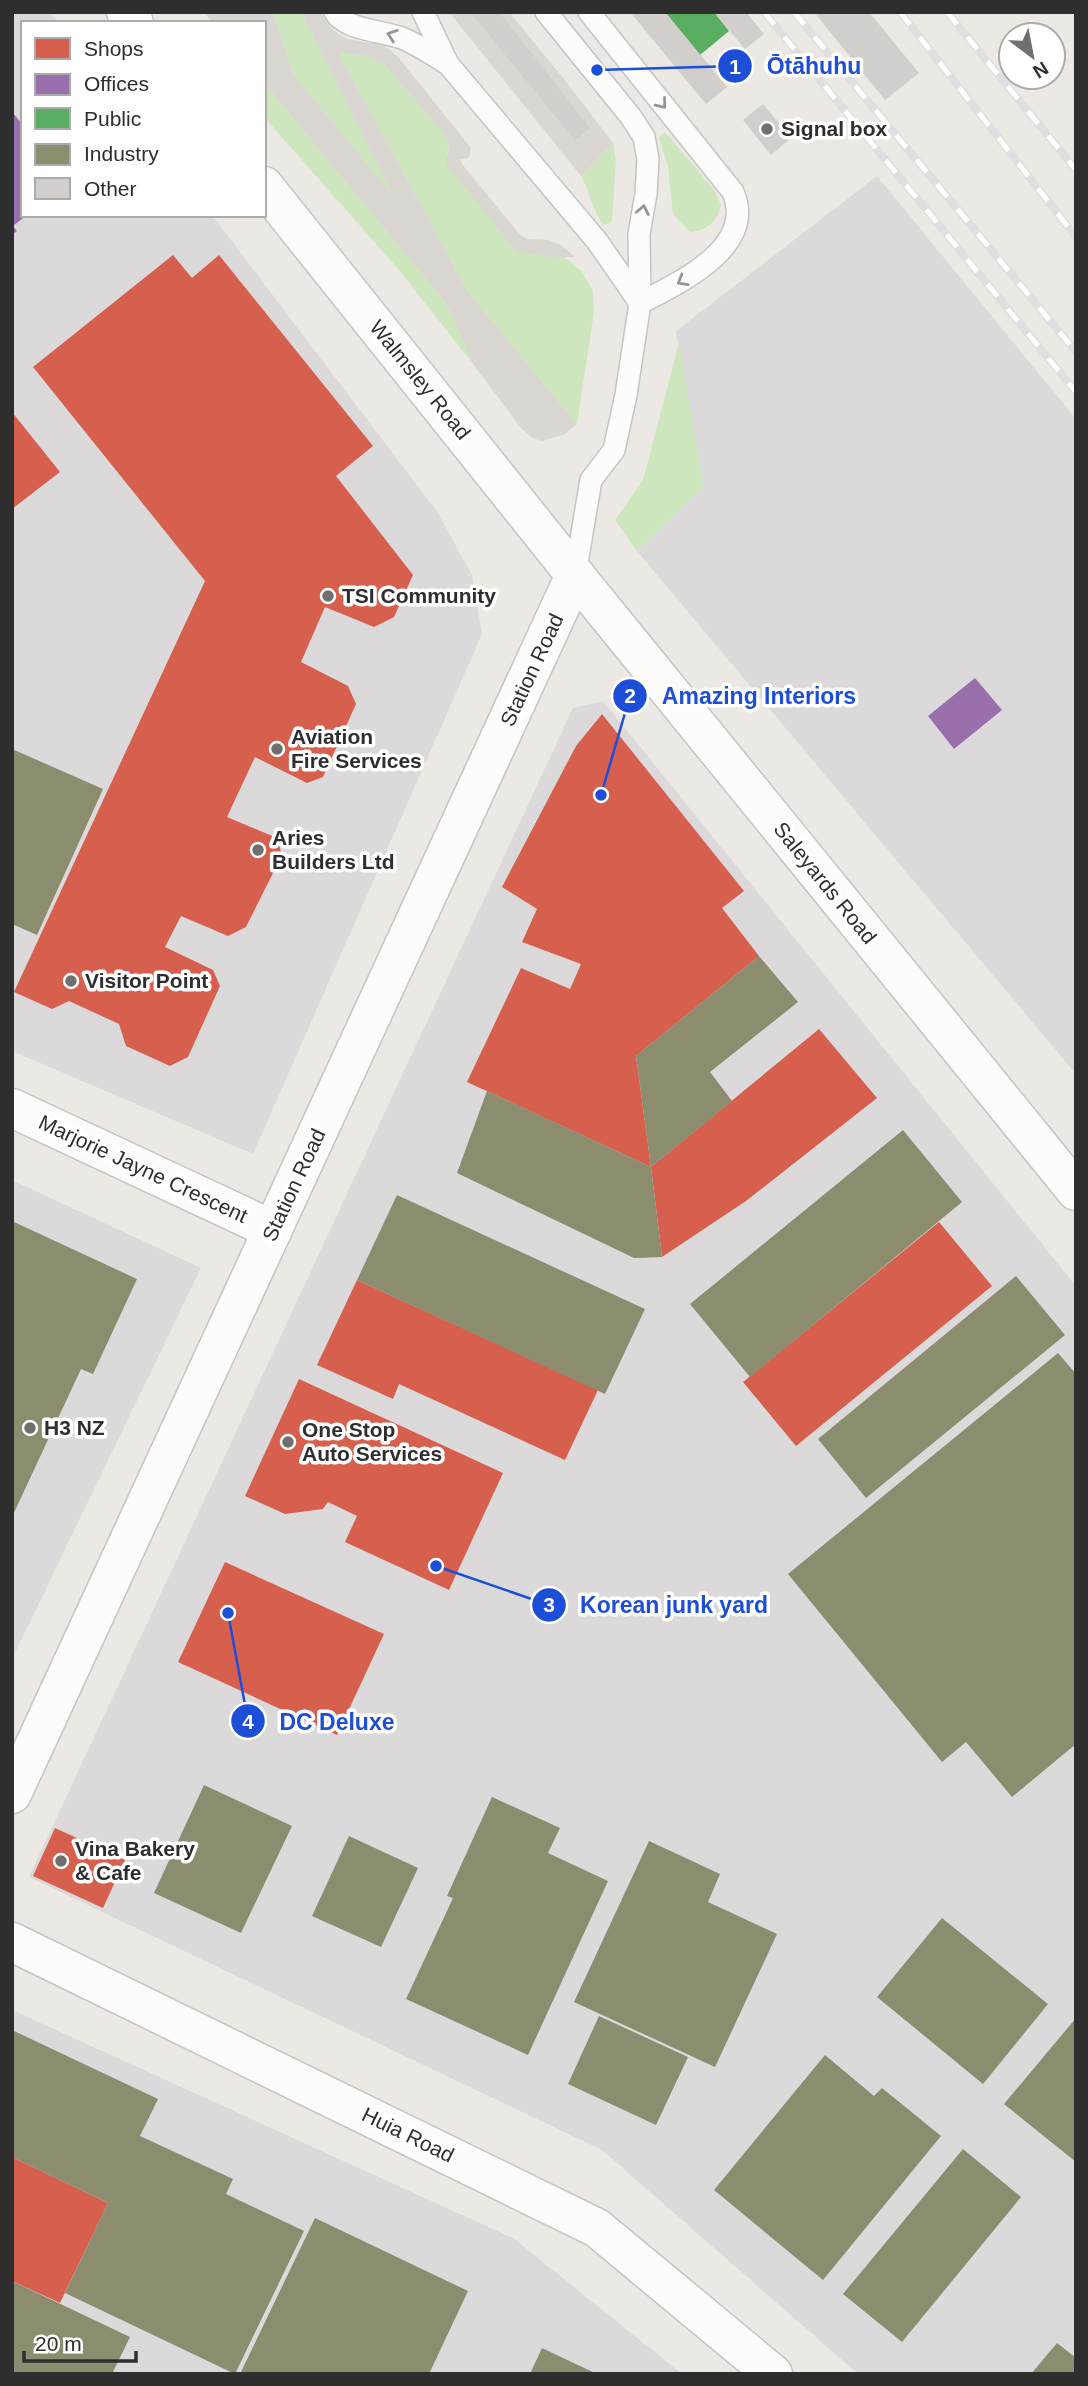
<svg xmlns="http://www.w3.org/2000/svg" width="1088" height="2386" font-family="Helvetica,sans-serif">
<style>
.industrial{fill:#dcd9db}
.green{fill:#cee6be}
.plaza{fill:#dad6d2}
.shops{fill:#d6604d}
.offices{fill:#9970ab}
.public{fill:#5aae61}
.industry{fill:#8c8c6e}
.building{fill:#d1cecb}
.lines{fill:none;stroke-linecap:round;stroke-linejoin:round}
.service-casing{stroke:#c5c4c5;stroke-width:24}
.minor-casing{stroke:#c5c4c5;stroke-width:41}
.tertiary-casing{stroke:#c5c4c5;stroke-width:41}
.secondary-casing{stroke:#c5c4c5;stroke-width:41}
.service{stroke:#fcfcfb;stroke-width:21}
.minor{stroke:#fcfcfb;stroke-width:38}
.tertiary{stroke:#fcfcfb;stroke-width:38}
.secondary{stroke:#fcfcfb;stroke-width:38}
.rail-casing{stroke:#dfdfe1;stroke-width:8}
.rail{stroke:#fff;stroke-width:5;stroke-dasharray:16;stroke-linecap:butt}
.oneway{stroke:#959594}
.poi-dot{fill:#706f6e;stroke:#fff;stroke-width:2.5}
.labels{text-anchor:middle;stroke-width:7;stroke-linejoin:round;paint-order:stroke}
.poi-label{font-size:21px;font-weight:bold;fill:#2e2e2e;stroke:#fff;text-anchor:start}
.street-label{font-size:21px;fill:#2e2e2e;stroke:#fff}
.leader{fill:none;stroke:#1d4ed8;stroke-width:2.5}
.callout-dot{fill:#1d4ed8;stroke:#fff;stroke-width:2.5}
.mark-label{font-size:21px;text-anchor:middle;font-weight:bold;fill:#fff}
.callout-label{font-size:23px;text-anchor:middle;font-weight:bold;fill:#1d4ed8;stroke:#fff;stroke-width:7;stroke-linejoin:round;paint-order:stroke}
</style>
<rect width="100%" height="100%" fill="#ece8e4"/>
<path class="industrial" d="M12 12H50L58 23H23V215H212L438 513 472 575 482 634 253 1154 12 1051Z
M877 176 1076 419V1074L637 551 704 487 676 331Z
M603 701 1076 1286V2374H858L602 2150 29 1877 573 708Z
M12 1180 201 1268 12 1659Z
M12 2010 513 2238 682 2374H12Z"/>
<path class="green" d="M273 12H301L397 201 293 74Z
M338 53 367 56 383 63 446 136 449 146 447 154 514 236 562 255 582 272 593 291 594 312 577 424 468 292Z
M264 83 441 297 450 311 473 364 399 270 264 117Z
M665 132 715 191 721 205C716 222 708 230 690 232L673 214 668 166 659 138Z
M613 143 616 162 612 220 609 224H603C593 212 590 192 581 176Z
M679 343 704 487 637 551 615 520 643 480Z"/>
<path class="plaza" d="M204 12H273L293 74 394 197 301 12H320L334 31 347 39 377 44 389 49 399 58 471 148 469 158 460 159 462 164 520 235 528 239 548 240 561 245 575 257H553L516 251 446 164 449 146 446 136 383 63 367 56 338 53 468 292 577 424 565 434 542 441 533 438 522 429 473 364 450 311 441 297 264 83V23H212Z
M449 12H470L575 141 590 128 500 12H509L564 79 613 143 581 176Z"/>
<path class="shops" d="M173 255 192 278 219 255 373 446 336 476 413 575 394 617 374 627 325 607 301 662 348 686 356 704 323 777 307 783 255 757 227 817 277 838 282 855 246 927 228 936 181 916 165 947 213 970 220 986 188 1057 170 1066 126 1046 119 1024 69 1001 52 1009 14 992 205 581 33 367Z
M12 412 60 472 12 509Z
M602 714 744 891 722 908 759 956 636 1056 651 1167 467 1082 521 968 570 989 581 964 522 942 537 909 502 887 576 746Z
M819 1029 877 1098 746 1201 662 1257 651 1167Z
M939 1222 992 1286 796 1446 743 1382Z
M357 1280 598 1390 565 1460 399 1384 393 1399 317 1365Z
M299 1379 503 1473 449 1590 345 1542 357 1516 328 1502 323 1509 285 1514 245 1496Z
M225 1562 384 1634 337 1735 178 1662Z
M55 1828 125 1860 103 1908 33 1876Z
M12 2157 108 2203 60 2303 12 2281Z"/>
<path class="offices" d="M12 112 23 125V215H27L13 226 17 231 12 235Z
M975 678 1002 710 954 749 928 716Z"/>
<path class="public" d="M665 12H714L729 31 700 55Z"/>
<path class="industry" d="M12 749 103 789 37 935 12 924Z
M759 956 798 1002 710 1072 732 1101 651 1167 636 1056Z
M487 1091 651 1167 662 1257 634 1258 457 1173Z
M903 1130 962 1202 750 1377 690 1304Z
M397 1195 645 1309 605 1394 357 1280Z
M12 1221 137 1279 93 1374 81 1369 12 1517Z
M1016 1276 1065 1335 866 1498 818 1439Z
M1058 1353 1076 1374V1744L1012 1797 966 1742 942 1762 788 1574Z
M204 1785 292 1826 241 1933 154 1893Z
M492 1797 560 1828 548 1853 608 1881 528 2055 406 1999 453 1898 447 1896Z
M349 1836 418 1868 381 1947 312 1916Z
M649 1841 720 1874 708 1902 777 1934 715 2067 574 2002Z
M942 1918 1048 2004 983 2084 877 1997Z
M599 2016 688 2057 656 2125 568 2084Z
M1076 2018V2162L1004 2104Z
M12 2030 158 2099 140 2136 233 2179 226 2194 304 2231 235 2374 65 2293 108 2203 12 2157Z
M825 2055 874 2096 882 2088 941 2136 823 2280 714 2190Z
M963 2149 1021 2197 902 2342 843 2294Z
M315 2218 468 2291 429 2374H240Z
M12 2281 130 2337 112 2374H12Z
M1057 2343 1076 2358V2374H1031Z
M542 2348 597 2374H530Z"/>
<path class="building" d="M470 12H500L590 128 575 141Z
M630 12H665L727 87 706 104Z
M714 12H746L764 34 745 49Z
M814 12H869L919 73 885 100Z
M763 104 791 138 771 155 743 120Z"/>
<g class="lines">
<defs>
<path id="service" d="M335 12C345 30 383 31 402 38 418 45 432 54 446 63
M423 12 448 64 597 241 640 303
M546 12 631 117 644 137 648 159 646 194 639 234 640 303 626 395 614 450 591 480 575 575
M589 12 733 192C757 247 679 283 640 303"/>
<path id="minor" d="M12 1108 273 1230
M12 1942 597 2228 773 2374"/>
<path id="tertiary" d="M12 1794 575 575"/>
<path id="secondary" d="M126 12 134 23
M264 186 575 575 1076 1191"/>
</defs>
<use href="#service" class="service-casing"/>
<use href="#minor" class="minor-casing"/>
<use href="#tertiary" class="tertiary-casing"/>
<use href="#secondary" class="secondary-casing"/>
<use href="#service" class="service"/>
<use href="#minor" class="minor"/>
<use href="#tertiary" class="tertiary"/>
<use href="#secondary" class="secondary"/>
<defs>
<path id="rail" d="M764 12 1076 392
M794 12 1076 352
M900 12 1076 237
M947 12 1076 170"/>
</defs>
<use href="#rail" class="rail-casing"/>
<use href="#rail" class="rail"/>
</g>
<defs><path id="oneway-chevron" d="M-2-3.5L2.5 0L-2 3.5" fill="none" stroke-width="1.6" stroke-linecap="round" stroke-linejoin="round" transform="scale(1.75)"/></defs>
<g class="oneway">
<use href="#oneway-chevron" transform="translate(392 35) rotate(-161)"/>
<use href="#oneway-chevron" transform="translate(662 104) rotate(51)"/>
<use href="#oneway-chevron" transform="translate(643 210) rotate(-79)"/>
<use href="#oneway-chevron" transform="translate(682 281) rotate(150)"/>
</g>
<g class="poi-dot">
<circle cx="767" cy="129" r="7"/>
<circle cx="328" cy="596" r="7"/>
<circle cx="277" cy="749" r="7"/>
<circle cx="258" cy="850" r="7"/>
<circle cx="71" cy="981" r="7"/>
<circle cx="30" cy="1428" r="7"/>
<circle cx="288" cy="1442" r="7"/>
<circle cx="61" cy="1861" r="7"/>
</g>
<g class="labels">
<g class="poi-label">
<text x="781" y="136">Signal box</text>
<text x="342" y="603">TSI Community</text>
<text x="291" y="744">Aviation<tspan x="291" dy="24">Fire Services</tspan></text>
<text x="272" y="845">Aries<tspan x="272" dy="24">Builders Ltd</tspan></text>
<text x="85" y="988">Visitor Point</text>
<text x="44" y="1435">H3 NZ</text>
<text x="302" y="1437">One Stop<tspan x="302" dy="24">Auto Services</tspan></text>
<text x="75" y="1856">Vina Bakery<tspan x="75" dy="24">&amp; Cafe</tspan></text>
</g>
<g class="street-label">
<text transform="translate(420 380) rotate(51)" y="7">Walmsley Road</text>
<text transform="translate(532 670) rotate(-65)" y="7">Station Road</text>
<text transform="translate(825 883) rotate(51)" y="7">Saleyards Road</text>
<text transform="translate(143 1169) rotate(25)" y="7">Marjorie Jayne Crescent</text>
<text transform="translate(294 1185) rotate(-65)" y="7">Station Road</text>
<text transform="translate(408 2135) rotate(26)" y="7">Huia Road</text>
</g>
</g>
<path class="leader" d="M597 70L735 66M601 795L630 696M436 1566L549 1605M228 1613L248 1721"/>
<g class="callout-dot">
<circle cx="597" cy="70" r="7"/>
<circle cx="601" cy="795" r="7"/>
<circle cx="436" cy="1566" r="7"/>
<circle cx="228" cy="1613" r="7"/>
<circle cx="735" cy="66" r="18"/>
<circle cx="630" cy="696" r="18"/>
<circle cx="549" cy="1605" r="18"/>
<circle cx="248" cy="1721" r="18"/>
</g>
<g class="mark-label">
<text x="735" y="74">1</text>
<text x="630" y="703">2</text>
<text x="549" y="1612">3</text>
<text x="248" y="1729">4</text>
</g>
<g class="callout-label">
<text x="814" y="74">Ōtāhuhu</text>
<text x="759" y="704">Amazing Interiors</text>
<text x="674" y="1613">Korean junk yard</text>
<text x="337" y="1730">DC Deluxe</text>
</g>
<rect width="1088" height="2386" fill="none" stroke="#2e2e2e" stroke-width="28"/>
<rect x="21" y="21" width="245" height="196" fill="#ffffff" stroke="#ababab" stroke-width="2"/>
<rect x="35" y="38" width="35" height="21" fill="#d6604d" stroke="#ababab" stroke-width="2"/>
<text x="84" y="56" font-size="21" fill="#2e2e2e">Shops</text>
<rect x="35" y="74" width="35" height="21" fill="#9970ab" stroke="#ababab" stroke-width="2"/>
<text x="84" y="91" font-size="21" fill="#2e2e2e">Offices</text>
<rect x="35" y="108" width="35" height="21" fill="#5aae61" stroke="#ababab" stroke-width="2"/>
<text x="84" y="126" font-size="21" fill="#2e2e2e">Public</text>
<rect x="35" y="144" width="35" height="21" fill="#8c8c6e" stroke="#ababab" stroke-width="2"/>
<text x="84" y="161" font-size="21" fill="#2e2e2e">Industry</text>
<rect x="35" y="178" width="35" height="21" fill="#d1cecb" stroke="#ababab" stroke-width="2"/>
<text x="84" y="196" font-size="21" fill="#2e2e2e">Other</text>
<g transform="translate(1032 56) rotate(148)"><circle r="33" fill="#ffffff" stroke="#ababab" stroke-width="2"/>
<path d="M0-5L12 26L0 18L-12 26Z" fill="#706f6e"/>
<text y="-10" font-size="19" font-weight="bold" text-anchor="middle" fill="#2e2e2e">N</text>
</g>
<path d="M24 2351v10h112v-10" fill="none" stroke="#2e2e2e" stroke-width="3.5"/>
<text x="35" y="2351" font-size="21" fill="#2e2e2e" stroke="#ffffff" stroke-width="5" paint-order="stroke">20 m</text>
</svg>
